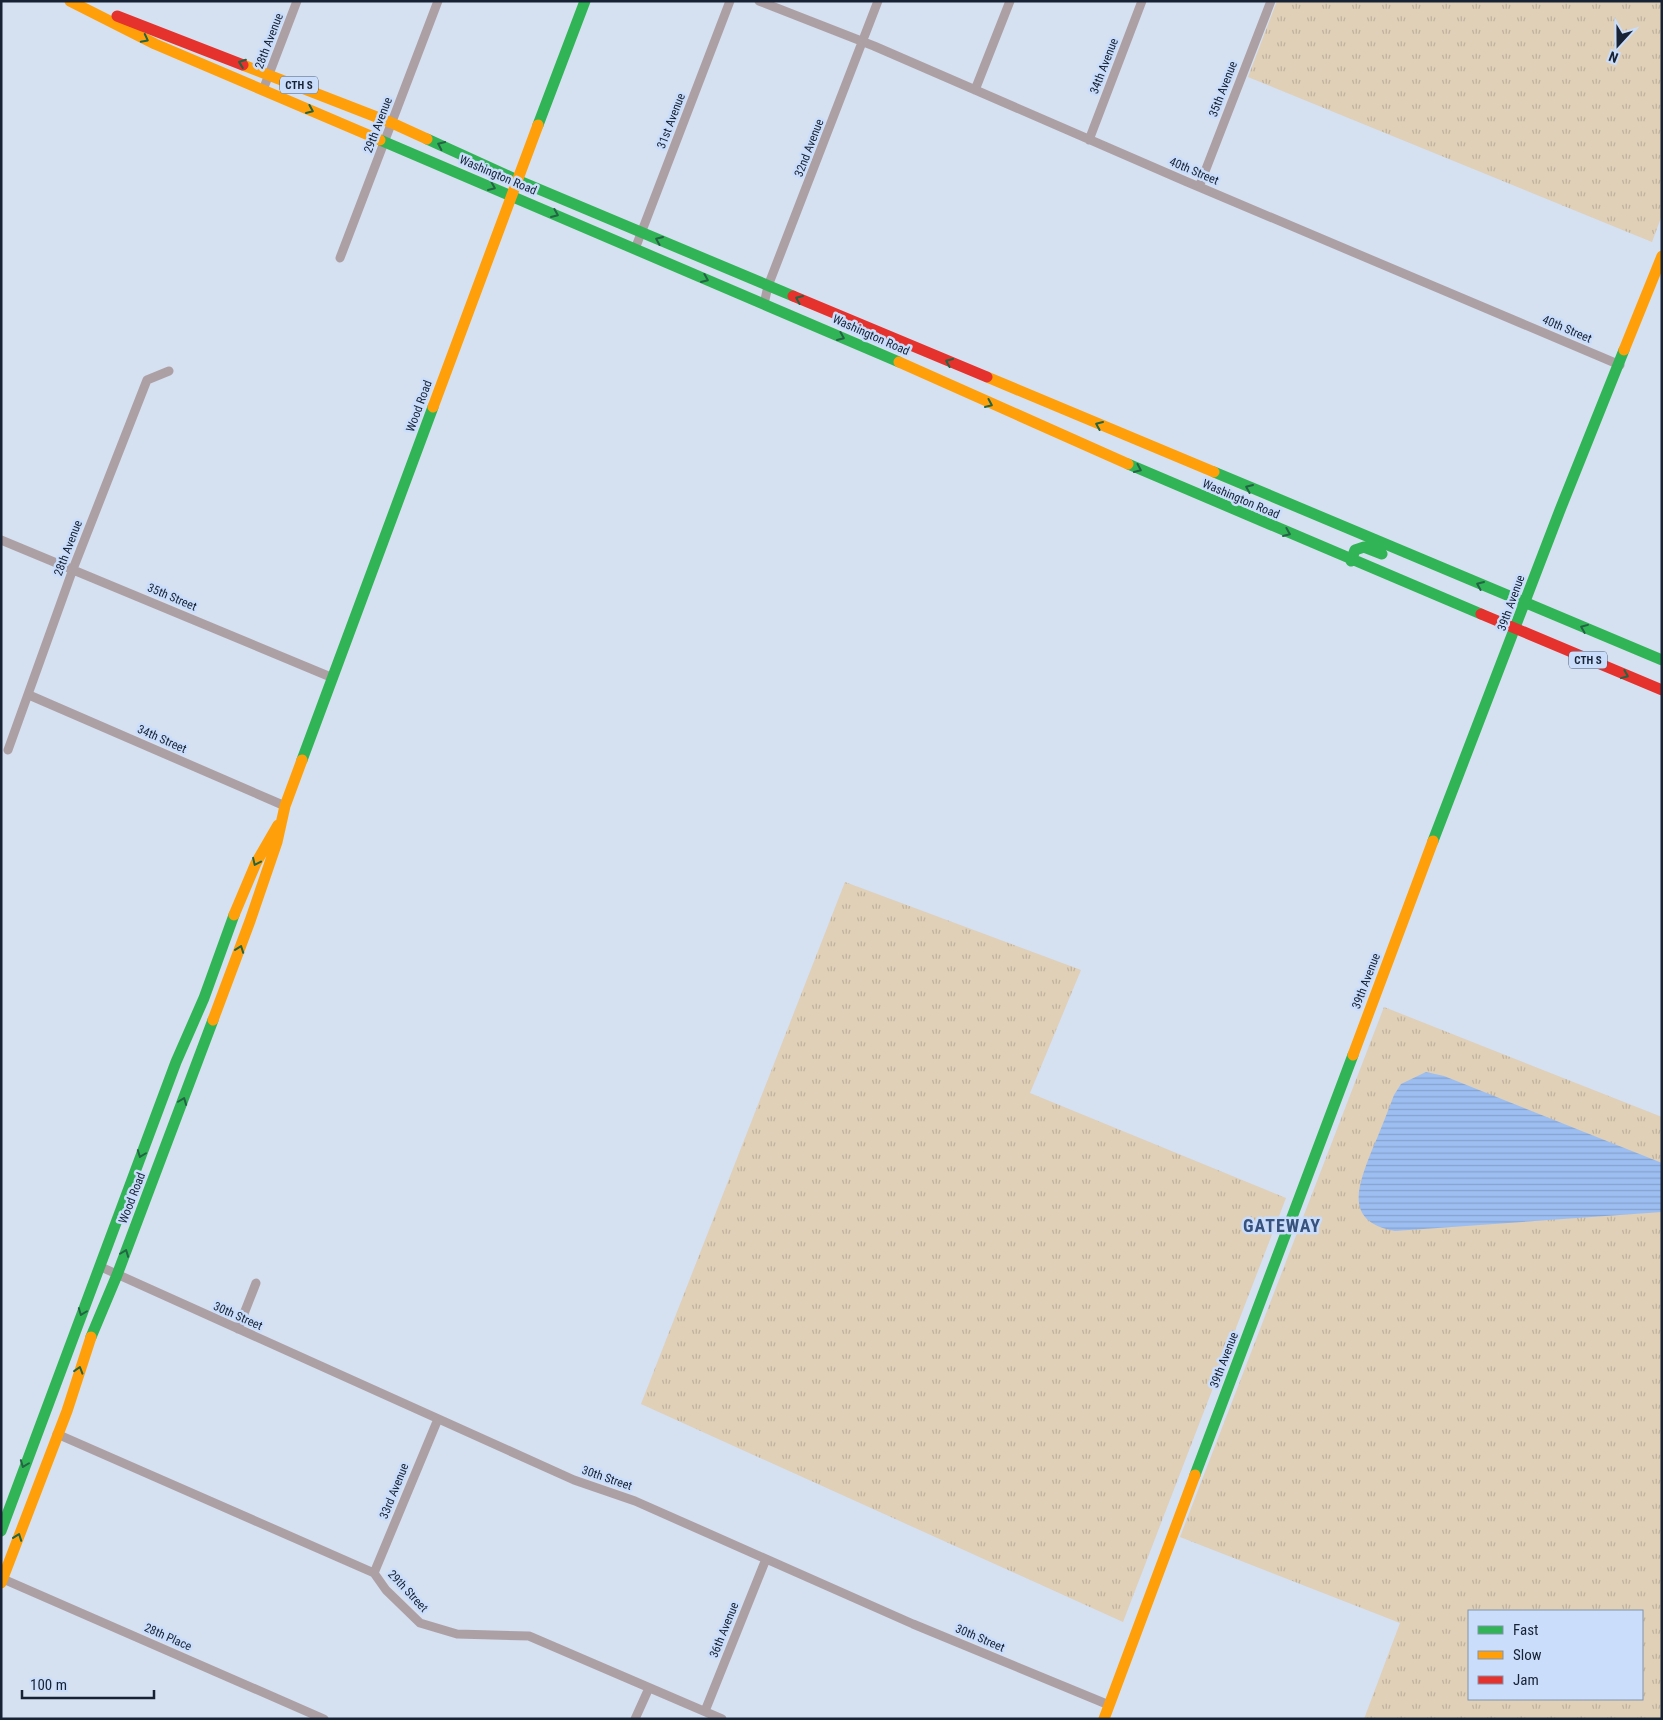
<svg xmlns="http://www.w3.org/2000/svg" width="1663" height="1720" font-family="'Roboto Condensed',sans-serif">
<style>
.park{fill:url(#park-tufts);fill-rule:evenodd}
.water{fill:url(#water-rules)}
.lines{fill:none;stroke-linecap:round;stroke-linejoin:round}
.street{stroke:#aca0a5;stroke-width:9}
.fast{stroke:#30b455;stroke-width:11}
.slow{stroke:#ff9f0a;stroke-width:11}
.jam{stroke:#e5322d;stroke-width:11}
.oneway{stroke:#226443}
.labels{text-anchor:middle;stroke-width:5;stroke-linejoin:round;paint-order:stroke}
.shield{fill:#cadefc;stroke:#4d5a71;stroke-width:1}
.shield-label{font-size:11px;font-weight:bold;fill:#172235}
.street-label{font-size:12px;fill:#172235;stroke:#cadefc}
.district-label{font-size:18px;font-weight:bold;letter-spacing:1px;fill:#37527d;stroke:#cadefc}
</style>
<defs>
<pattern id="park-tufts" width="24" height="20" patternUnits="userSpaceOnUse" patternTransform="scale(1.25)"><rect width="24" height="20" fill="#dfd0b7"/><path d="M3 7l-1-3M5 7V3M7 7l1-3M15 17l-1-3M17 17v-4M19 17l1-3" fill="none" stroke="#bfb29e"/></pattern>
<pattern id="water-rules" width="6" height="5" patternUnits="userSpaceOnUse" patternTransform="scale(1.25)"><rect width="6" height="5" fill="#9dbef1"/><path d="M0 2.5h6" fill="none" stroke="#86a3cf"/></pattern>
</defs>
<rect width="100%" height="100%" fill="#d5e0f1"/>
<path class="park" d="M1277 1H1662V215L1652 242 1248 77Z
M845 882 1081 970 1030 1093 1286 1198 1123 1622 641 1404Z
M1384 1007 1662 1117V1719H1364L1400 1623 1180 1537ZM1469 1611H1642V1699H1469Z"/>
<path class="water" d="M1426 1072 1444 1076 1662 1163V1212L1395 1231C1343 1222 1358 1186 1372 1150 1380 1132 1387 1113 1394 1095L1401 1084Z"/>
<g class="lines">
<path class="street" d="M759 1 874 46 1185 181 1620 365
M263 90 297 1
M975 90 1010 1
M1089 140 1142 1
M1199 187 1271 1
M635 249 730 1
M340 258 438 1
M764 304 768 286 878 1
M1 540 333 678
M29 695 285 806
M8 750 73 569 147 380 169 371
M101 1267 574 1480 635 1501 913 1624 1109 1705
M238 1329 256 1283
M57 1434 374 1573 386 1590 420 1623 457 1634 529 1636 722 1719
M374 1573 438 1419
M1 1578 324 1719
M705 1711 766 1559
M635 1719 649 1688"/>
<path class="fast" d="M538 125 585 1
M427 139 517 180 793 296
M380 140 899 362
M1128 464 1481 614
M1214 472 1662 660
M1351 561 1355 550 1364 547 1382 554
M302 760 433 407
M1433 841 1560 510 1624 350
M91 1337 117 1275 213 1020
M1195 1475 1353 1055
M1 1531 176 1062 204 998 234 915"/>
<path class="slow" d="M70 1 155 44 380 140
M243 65 392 123 427 139
M1624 350 1662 256
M899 362 1128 464
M987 377 1214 472
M433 407 538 125
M234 915 256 863 278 825
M213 1020 250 921 277 842 285 806 302 760
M1353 1055 1433 841
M1 1583 67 1411 91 1337
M1104 1719 1195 1475"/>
<path class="jam" d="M117 16 243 65
M793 296 987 377
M1481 614 1662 690"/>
</g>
<defs><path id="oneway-chevron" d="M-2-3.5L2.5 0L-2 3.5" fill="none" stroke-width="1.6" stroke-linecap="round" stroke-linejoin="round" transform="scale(1.25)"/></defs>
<g class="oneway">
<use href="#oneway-chevron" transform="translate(145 39) rotate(27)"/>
<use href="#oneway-chevron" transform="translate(242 63) rotate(-159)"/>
<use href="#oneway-chevron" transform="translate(310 110) rotate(23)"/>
<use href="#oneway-chevron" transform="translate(441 145) rotate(-155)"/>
<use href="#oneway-chevron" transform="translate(492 187) rotate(23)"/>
<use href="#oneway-chevron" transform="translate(555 214) rotate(23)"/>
<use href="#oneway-chevron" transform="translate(659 240) rotate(-157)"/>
<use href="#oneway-chevron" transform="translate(705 279) rotate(23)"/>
<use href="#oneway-chevron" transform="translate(799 299) rotate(-157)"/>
<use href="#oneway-chevron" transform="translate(841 337) rotate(23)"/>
<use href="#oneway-chevron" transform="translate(949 362) rotate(-157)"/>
<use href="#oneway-chevron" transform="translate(989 404) rotate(24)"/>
<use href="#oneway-chevron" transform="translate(1099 425) rotate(-157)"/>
<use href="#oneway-chevron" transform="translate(1138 469) rotate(24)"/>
<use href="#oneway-chevron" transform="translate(1249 488) rotate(-157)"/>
<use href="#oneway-chevron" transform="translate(1287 533) rotate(23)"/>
<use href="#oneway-chevron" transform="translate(1480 585) rotate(-157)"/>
<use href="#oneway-chevron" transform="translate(1584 628) rotate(-158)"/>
<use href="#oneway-chevron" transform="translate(1625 675) rotate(22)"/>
<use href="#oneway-chevron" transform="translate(256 862) rotate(115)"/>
<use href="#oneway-chevron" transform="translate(240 949) rotate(-70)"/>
<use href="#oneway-chevron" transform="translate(183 1101) rotate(-69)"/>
<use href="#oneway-chevron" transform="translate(141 1154) rotate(111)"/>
<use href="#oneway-chevron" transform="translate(125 1253) rotate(-69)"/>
<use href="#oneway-chevron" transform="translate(82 1312) rotate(111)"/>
<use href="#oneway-chevron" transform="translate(79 1370) rotate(-73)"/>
<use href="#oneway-chevron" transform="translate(24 1464) rotate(111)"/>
<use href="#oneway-chevron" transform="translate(18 1537) rotate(-70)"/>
</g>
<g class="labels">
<g class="shield">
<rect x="280" y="76.5" width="38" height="17" rx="4"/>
<rect x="1569" y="651.5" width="38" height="17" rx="4"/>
</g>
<g class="shield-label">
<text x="299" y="89">CTH S</text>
<text x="1588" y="664">CTH S</text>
</g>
<g class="street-label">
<text transform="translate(269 41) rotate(-69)" y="4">28th Avenue</text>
<text transform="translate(1104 66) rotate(-69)" y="4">34th Avenue</text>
<text transform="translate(1223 89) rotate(-69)" y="4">35th Avenue</text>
<text transform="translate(671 121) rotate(-69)" y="4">31st Avenue</text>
<text transform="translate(378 125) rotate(-69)" y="4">29th Avenue</text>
<text transform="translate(809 148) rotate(-69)" y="4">32nd Avenue</text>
<text transform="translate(1194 171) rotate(23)" y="4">40th Street</text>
<text transform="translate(498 175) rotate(23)" y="4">Washington Road</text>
<text transform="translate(1567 329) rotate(23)" y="4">40th Street</text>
<text transform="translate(871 335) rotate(24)" y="4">Washington Road</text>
<text transform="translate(419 406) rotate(-70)" y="4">Wood Road</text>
<text transform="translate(1241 499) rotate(23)" y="4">Washington Road</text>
<text transform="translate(68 548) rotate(-69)" y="4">28th Avenue</text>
<text transform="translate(172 597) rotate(23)" y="4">35th Street</text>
<text transform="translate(1511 603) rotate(-70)" y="4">39th Avenue</text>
<text transform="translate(162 739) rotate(24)" y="4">34th Street</text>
<text transform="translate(1366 981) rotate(-69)" y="4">39th Avenue</text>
<text transform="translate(132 1198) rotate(-69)" y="4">Wood Road</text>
<text transform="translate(238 1316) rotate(24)" y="4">30th Street</text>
<text transform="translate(1224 1360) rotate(-69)" y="4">39th Avenue</text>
<text transform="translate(607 1478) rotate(19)" y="4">30th Street</text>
<text transform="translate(394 1491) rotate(-68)" y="4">33rd Avenue</text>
<text transform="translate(408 1591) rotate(47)" y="4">29th Street</text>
<text transform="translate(724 1630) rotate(-68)" y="4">36th Avenue</text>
<text transform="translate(168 1637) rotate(24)" y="4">28th Place</text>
<text transform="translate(980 1638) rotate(23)" y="4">30th Street</text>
</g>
<g class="district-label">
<text x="1282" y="1232">GATEWAY</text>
</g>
</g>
<rect width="1663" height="1720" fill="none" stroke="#172235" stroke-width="5"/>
<rect x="1468" y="1610" width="175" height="90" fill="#cadefc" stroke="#8293ac"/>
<rect x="1478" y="1626" width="25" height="8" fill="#30b455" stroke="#8293ac"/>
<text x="1513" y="1635" font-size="15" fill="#172235">Fast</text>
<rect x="1478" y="1651" width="25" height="8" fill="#ff9f0a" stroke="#8293ac"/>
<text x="1513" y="1660" font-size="15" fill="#172235">Slow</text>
<rect x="1478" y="1676" width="25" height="8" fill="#e5322d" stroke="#8293ac"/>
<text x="1513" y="1685" font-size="15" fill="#172235">Jam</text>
<g transform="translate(1618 45) rotate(201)" stroke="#cadefc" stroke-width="4" paint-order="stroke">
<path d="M0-4L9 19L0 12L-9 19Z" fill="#172235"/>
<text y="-8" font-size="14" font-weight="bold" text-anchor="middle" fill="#172235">N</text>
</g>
<path d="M22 1690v8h132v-8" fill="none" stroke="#172235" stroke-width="2.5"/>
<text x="30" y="1690" font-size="15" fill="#172235" stroke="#cadefc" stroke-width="4" paint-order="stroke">100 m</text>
</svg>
